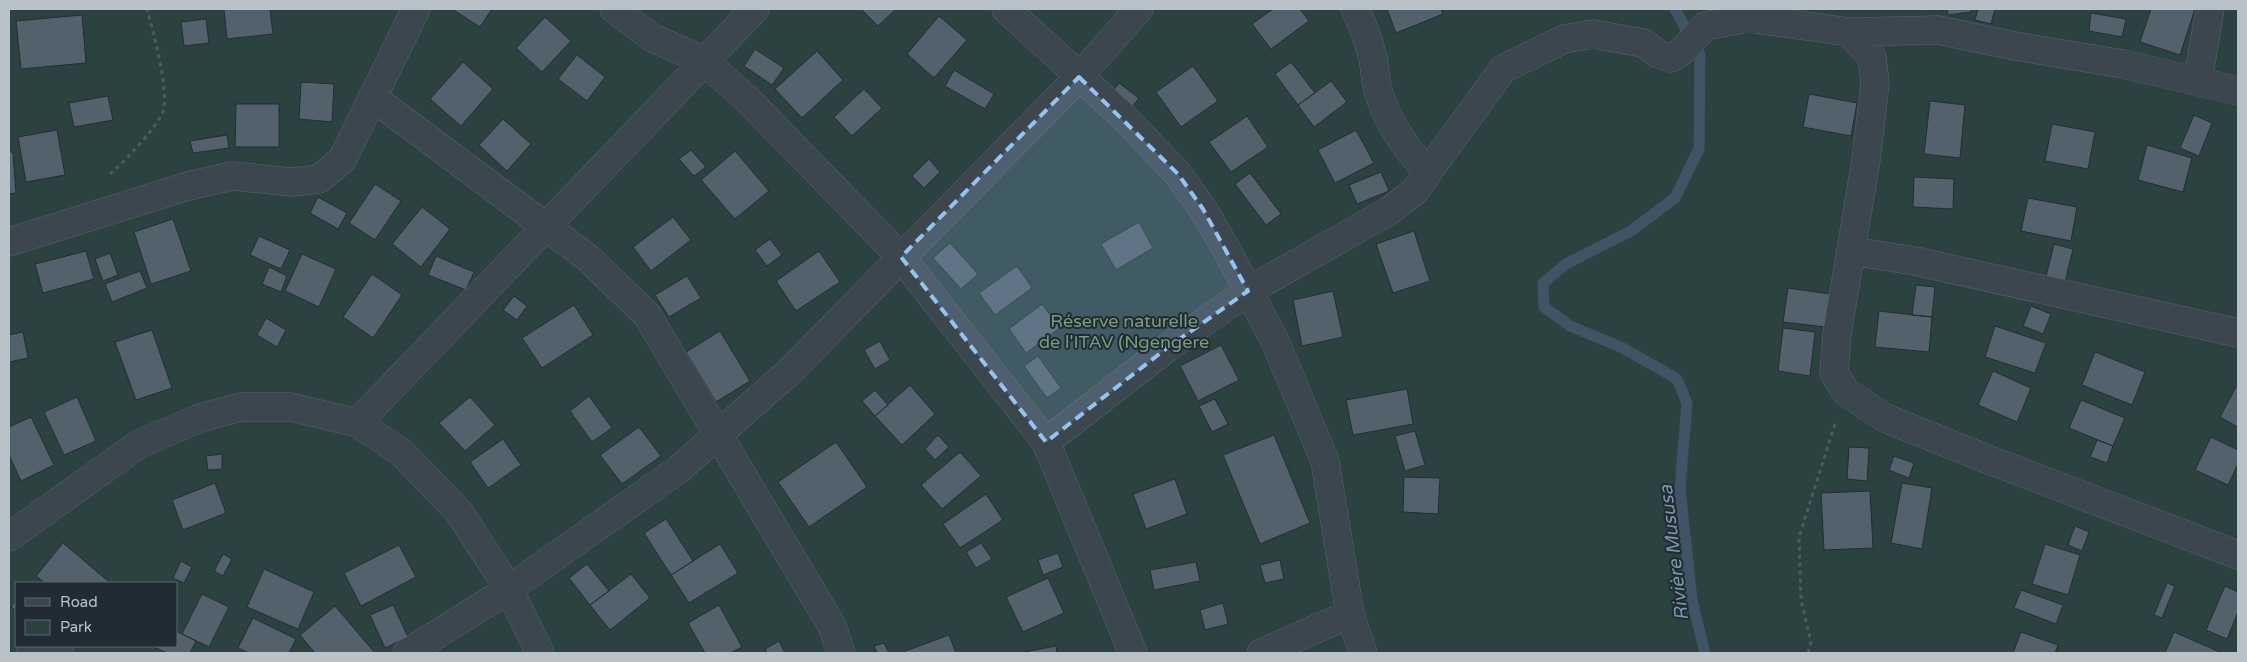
<svg xmlns="http://www.w3.org/2000/svg" width="2247" height="662" font-family="'Varela Round',sans-serif">
<style>
.green{fill:#2b4241;fill-rule:evenodd}
.lines{fill:none;stroke-linecap:round;stroke-linejoin:round}
.stream{stroke:#405466;stroke-width:11}
.building{fill:#53616c;stroke:#232d36}
.minor-casing{stroke:#5a646c;stroke-width:29}
.path{stroke:#4a5e5e;stroke-width:3;stroke-dasharray:4 4;stroke-linecap:butt}
.minor{stroke:#3c464f;stroke-width:28}
.marked{fill:#97c3f0;fill-opacity:0.2;stroke:#97c3f0;stroke-width:4;stroke-dasharray:10 6;stroke-linejoin:round}
.labels{text-anchor:middle;stroke-width:4;stroke-linejoin:round;paint-order:stroke}
.park-label{font-size:18px;fill:#799d7e;stroke:#212b34}
.water-label{font-size:19px;font-style:italic;fill:#7c95aa;stroke:#212b34}
</style>
<rect width="100%" height="100%" fill="#28343f"/>
<path class="green" d="M9 9H2238V653H9ZM16 583H176V646H16Z"/>
<g class="lines">
<path class="stream" d="M1675 9 1700 55 1699 149 1675 198 1631 231 1566 264 1543 283 1544 307 1570 326 1623 348 1677 379 1687 403 1680 488 1692 600 1705 653"/>
</g>
<path class="building" d="M224 9H270L273 34 227 39Z
M452 9H492L480 27Z
M861 9H896L878 26Z
M1273 9H1300L1309 21 1271 49 1252 24Z
M1387 9H1441L1443 14 1396 33Z
M1947 9H1971V12L1948 15Z
M1978 9H1995L1991 24 1975 20Z
M2151 9H2195L2180 55 2140 42Z
M2091 13 2126 19 2122 37 2089 31Z
M82 15 86 63 21 69 16 21Z
M939 16 967 40 934 78 907 54Z
M545 17 571 41 542 72 516 48Z
M206 19 209 43 184 46 181 22Z
M755 49 784 68 772 85 744 66Z
M817 51 843 80 802 118 775 89Z
M577 55 605 77 587 101 558 79Z
M463 62 493 89 461 126 430 99Z
M1291 62 1315 93 1298 105 1275 74Z
M1193 66 1218 101 1181 127 1156 92Z
M954 70 994 94 985 109 945 86Z
M1331 81 1347 102 1314 127 1298 105Z
M301 82 334 84 332 122 299 119Z
M1119 83 1139 98 1130 110 1110 95Z
M864 89 882 108 852 136 834 117Z
M1809 94 1857 103 1851 136 1803 127Z
M108 96 113 120 74 127 69 103Z
M1930 101 1965 105 1960 158 1924 154Z
M236 104H279V147H235Z
M2194 115 2212 123 2199 156 2180 148Z
M1247 116 1268 147 1231 172 1209 142Z
M503 119 531 144 507 171 479 145Z
M2052 124 2095 132 2088 169 2045 161Z
M57 130 65 175 26 182 18 137Z
M1356 130 1374 163 1335 183 1318 150Z
M227 135 229 148 193 153 190 141Z
M2147 145 2192 158 2183 192 2138 180Z
M691 150 706 167 694 176 679 159Z
M735 151 769 191 735 219 701 180Z
M9 152H13L16 193 9 194Z
M929 159 940 172 924 188 912 176Z
M1381 172 1389 191 1357 204 1349 185Z
M1250 173 1281 214 1266 225 1235 184Z
M1914 177 1954 179 1953 209 1913 207Z
M375 184 401 201 375 240 349 223Z
M318 197 347 213 338 229 310 213Z
M2028 198 2077 207 2071 241 2021 231Z
M422 207 450 229 421 267 392 244Z
M673 217 691 240 651 271 633 247Z
M173 219 191 271 151 284 134 232Z
M1139 222 1153 248 1116 270 1101 244Z
M1414 231 1430 281 1393 293 1376 244Z
M259 236 290 250 281 269 250 255Z
M770 239 782 255 767 266 755 250Z
M950 243 978 274 961 289 933 258Z
M2054 244 2073 249 2065 282 2046 277Z
M86 251 94 279 43 293 35 264Z
M819 251 840 282 796 311 776 281Z
M110 253 118 275 103 281 95 259Z
M302 254 336 269 319 307 285 291Z
M436 256 474 272 466 290 428 275Z
M1017 266 1032 288 995 315 979 293Z
M269 267 287 276 281 292 262 284Z
M140 271 147 288 112 302 105 284Z
M372 274 402 295 373 338 343 317Z
M687 276 701 298 669 317 655 295Z
M1916 285 1935 287 1932 317 1912 315Z
M1788 288 1830 294 1825 327 1783 322Z
M1333 291 1343 337 1302 346 1293 300Z
M514 296 527 306 517 320 503 310Z
M1042 304 1060 328 1026 353 1009 329Z
M574 305 593 335 542 368 522 338Z
M2031 306 2051 314 2043 334 2023 326Z
M1879 311 1932 317 1929 352 1875 347Z
M266 318 286 330 277 347 257 335Z
M1995 326 2046 343 2035 373 1985 357Z
M1783 328 1815 332 1810 376 1778 371Z
M152 330 172 388 136 400 115 342Z
M720 331 750 381 716 402 686 352Z
M23 332 28 358 9 362V335Z
M880 341 890 360 875 369 864 350Z
M1221 345 1239 380 1198 401 1180 366Z
M2095 352 2145 372 2132 405 2082 385Z
M1038 356 1061 388 1047 398 1024 366Z
M1993 371 2031 388 2017 422 1978 405Z
M2238 383V427L2220 417Z
M910 385 935 414 902 445 875 416Z
M1407 389 1413 424 1353 435 1346 400Z
M875 390 888 405 875 416 862 401Z
M589 396 612 428 592 442 570 411Z
M77 397 96 441 64 455 44 412Z
M470 397 495 425 465 451 439 423Z
M1215 399 1228 424 1212 432 1199 406Z
M2081 400 2125 418 2113 446 2069 428Z
M31 417 54 465 21 481 9 455V427Z
M639 427 661 456 622 484 600 455Z
M1415 431 1425 465 1405 471 1395 436Z
M938 435 949 447 935 460 925 449Z
M1274 435 1310 523 1260 544 1223 455Z
M2211 437 2238 450V464L2228 485 2195 470Z
M503 439 521 465 488 488 470 462Z
M2097 440 2113 446 2107 463 2090 457Z
M836 442 867 487 809 527 778 482Z
M1849 447 1869 448 1867 481 1847 479Z
M960 452 981 476 942 509 921 485Z
M222 454V469L208 470 206 456Z
M1894 456 1914 463 1909 478 1889 470Z
M1404 477 1440 478 1438 514 1403 512Z
M1175 479 1187 514 1146 529 1133 494Z
M215 483 226 513 183 530 172 500Z
M1902 483 1932 488 1922 549 1891 543Z
M1870 491 1873 548 1824 550 1821 493Z
M986 494 1003 520 960 548 943 524Z
M666 519 693 561 671 575 644 533Z
M2075 526 2089 532 2082 551 2068 545Z
M63 543 108 581 106 583H45L36 576Z
M981 543 992 559 976 568 966 552Z
M720 544 738 573 689 603 671 575Z
M2045 544 2080 555 2068 595 2032 584Z
M399 545 416 577 361 606 344 573Z
M1058 553 1063 567 1043 575 1038 560Z
M223 554 232 559 223 576 214 571Z
M1280 560 1284 579 1265 583 1260 565Z
M181 561 192 567 184 583 173 578Z
M1196 562 1200 581 1154 590 1150 570Z
M587 564 609 591 590 605 569 578Z
M264 569 314 592 298 629 247 607Z
M631 574 650 598 610 630 590 605Z
M1048 578 1064 613 1023 632 1006 597Z
M2167 583 2175 586 2162 618 2154 615Z
M2225 586 2238 592V612L2227 639 2206 630Z
M2021 590 2063 605 2056 624 2014 608Z
M202 594 229 607 209 647 182 634Z
M16 600V610L11 607Z
M1223 603 1228 624 1205 630 1200 610Z
M393 605 408 637 385 648 370 615Z
M719 605 742 647 730 653H705L688 623Z
M335 606 375 653H315L300 635Z
M253 618 296 639 289 653H249L238 648Z
M176 631 196 641 190 653H167L152 646H176Z
M2021 632 2058 645 2055 653H2013Z
M2174 632 2222 653H2165Z
M949 635 956 653H900Z
M779 641 785 653H767L765 649Z
M884 643 889 653H877L874 646Z
M1056 646 1057 653H1019Z"/>
<g class="lines">
<defs>
<path id="minor" d="M614 9 651 37 704 61 747 99 901 257 1046 442 1133 653
M1006 9 1124 117 1178 174 1203 209 1229 254 1275 341 1325 461 1350 614 1363 653
M1849 32 1872 57 1875 83 1866 160 1837 334 1834 373 1846 392 1885 418 1987 459 2238 555
M2198 80 2210 9
M372 97 588 258 647 315 832 626 841 653
M1428 172 1503 69 1564 39 1593 34 1643 43 1658 54 1671 58 1681 52 1705 26 1748 18 1849 32 1938 30 2015 46 2123 64 2238 91
M9 242 188 186 232 176 292 182 319 179 342 160 416 9
M1851 251 1915 261 2238 333
M357 423 755 9
M1046 442 1167 348 1248 291 1389 211 1415 191 1428 172C1404 147 1385 120 1377 86 1375 78 1375 68 1373 59 1369 41 1363 25 1355 9
M9 537 139 444 200 418 241 407H291L357 423 401 452 459 512 509 589 540 653
M30 646 60 653
M407 653 509 589 679 469 789 372 1079 77 1139 9
M1261 653 1350 614"/>
</defs>
<use href="#minor" class="minor-casing"/>
<path class="path" d="M110 174C123 163 161 124 164 108 167 84 154 34 147 9
M1808 653 1811 642 1801 600 1799 537 1835 424"/>
<use href="#minor" class="minor"/>
</g>
<path class="marked" d="M1079 77 1178 174 1203 209 1248 291 1167 348 1046 442 901 257Z"/>
<g class="labels">
<g class="park-label">
<text x="1124" y="327">Réserve naturelle<tspan x="1124" dy="21">de l'ITAV (Ngengere</tspan></text>
</g>
<g class="water-label">
<text transform="translate(1673 553) rotate(-97)" y="7">Rivière Mususa</text>
</g>
</g>
<rect width="2247" height="662" fill="none" stroke="#b9c1c9" stroke-width="20"/>
<rect x="15" y="582" width="162" height="65" fill="#212b34" stroke="#5e6770"/>
<rect x="25" y="598" width="25" height="8" fill="#3c464f" stroke="#5e6770"/>
<text x="60" y="607" font-size="15" fill="#b9c1c9">Road</text>
<rect x="25" y="620" width="25" height="15" fill="#2b4241" stroke="#5e6770"/>
<text x="60" y="632" font-size="15" fill="#b9c1c9">Park</text>
</svg>
